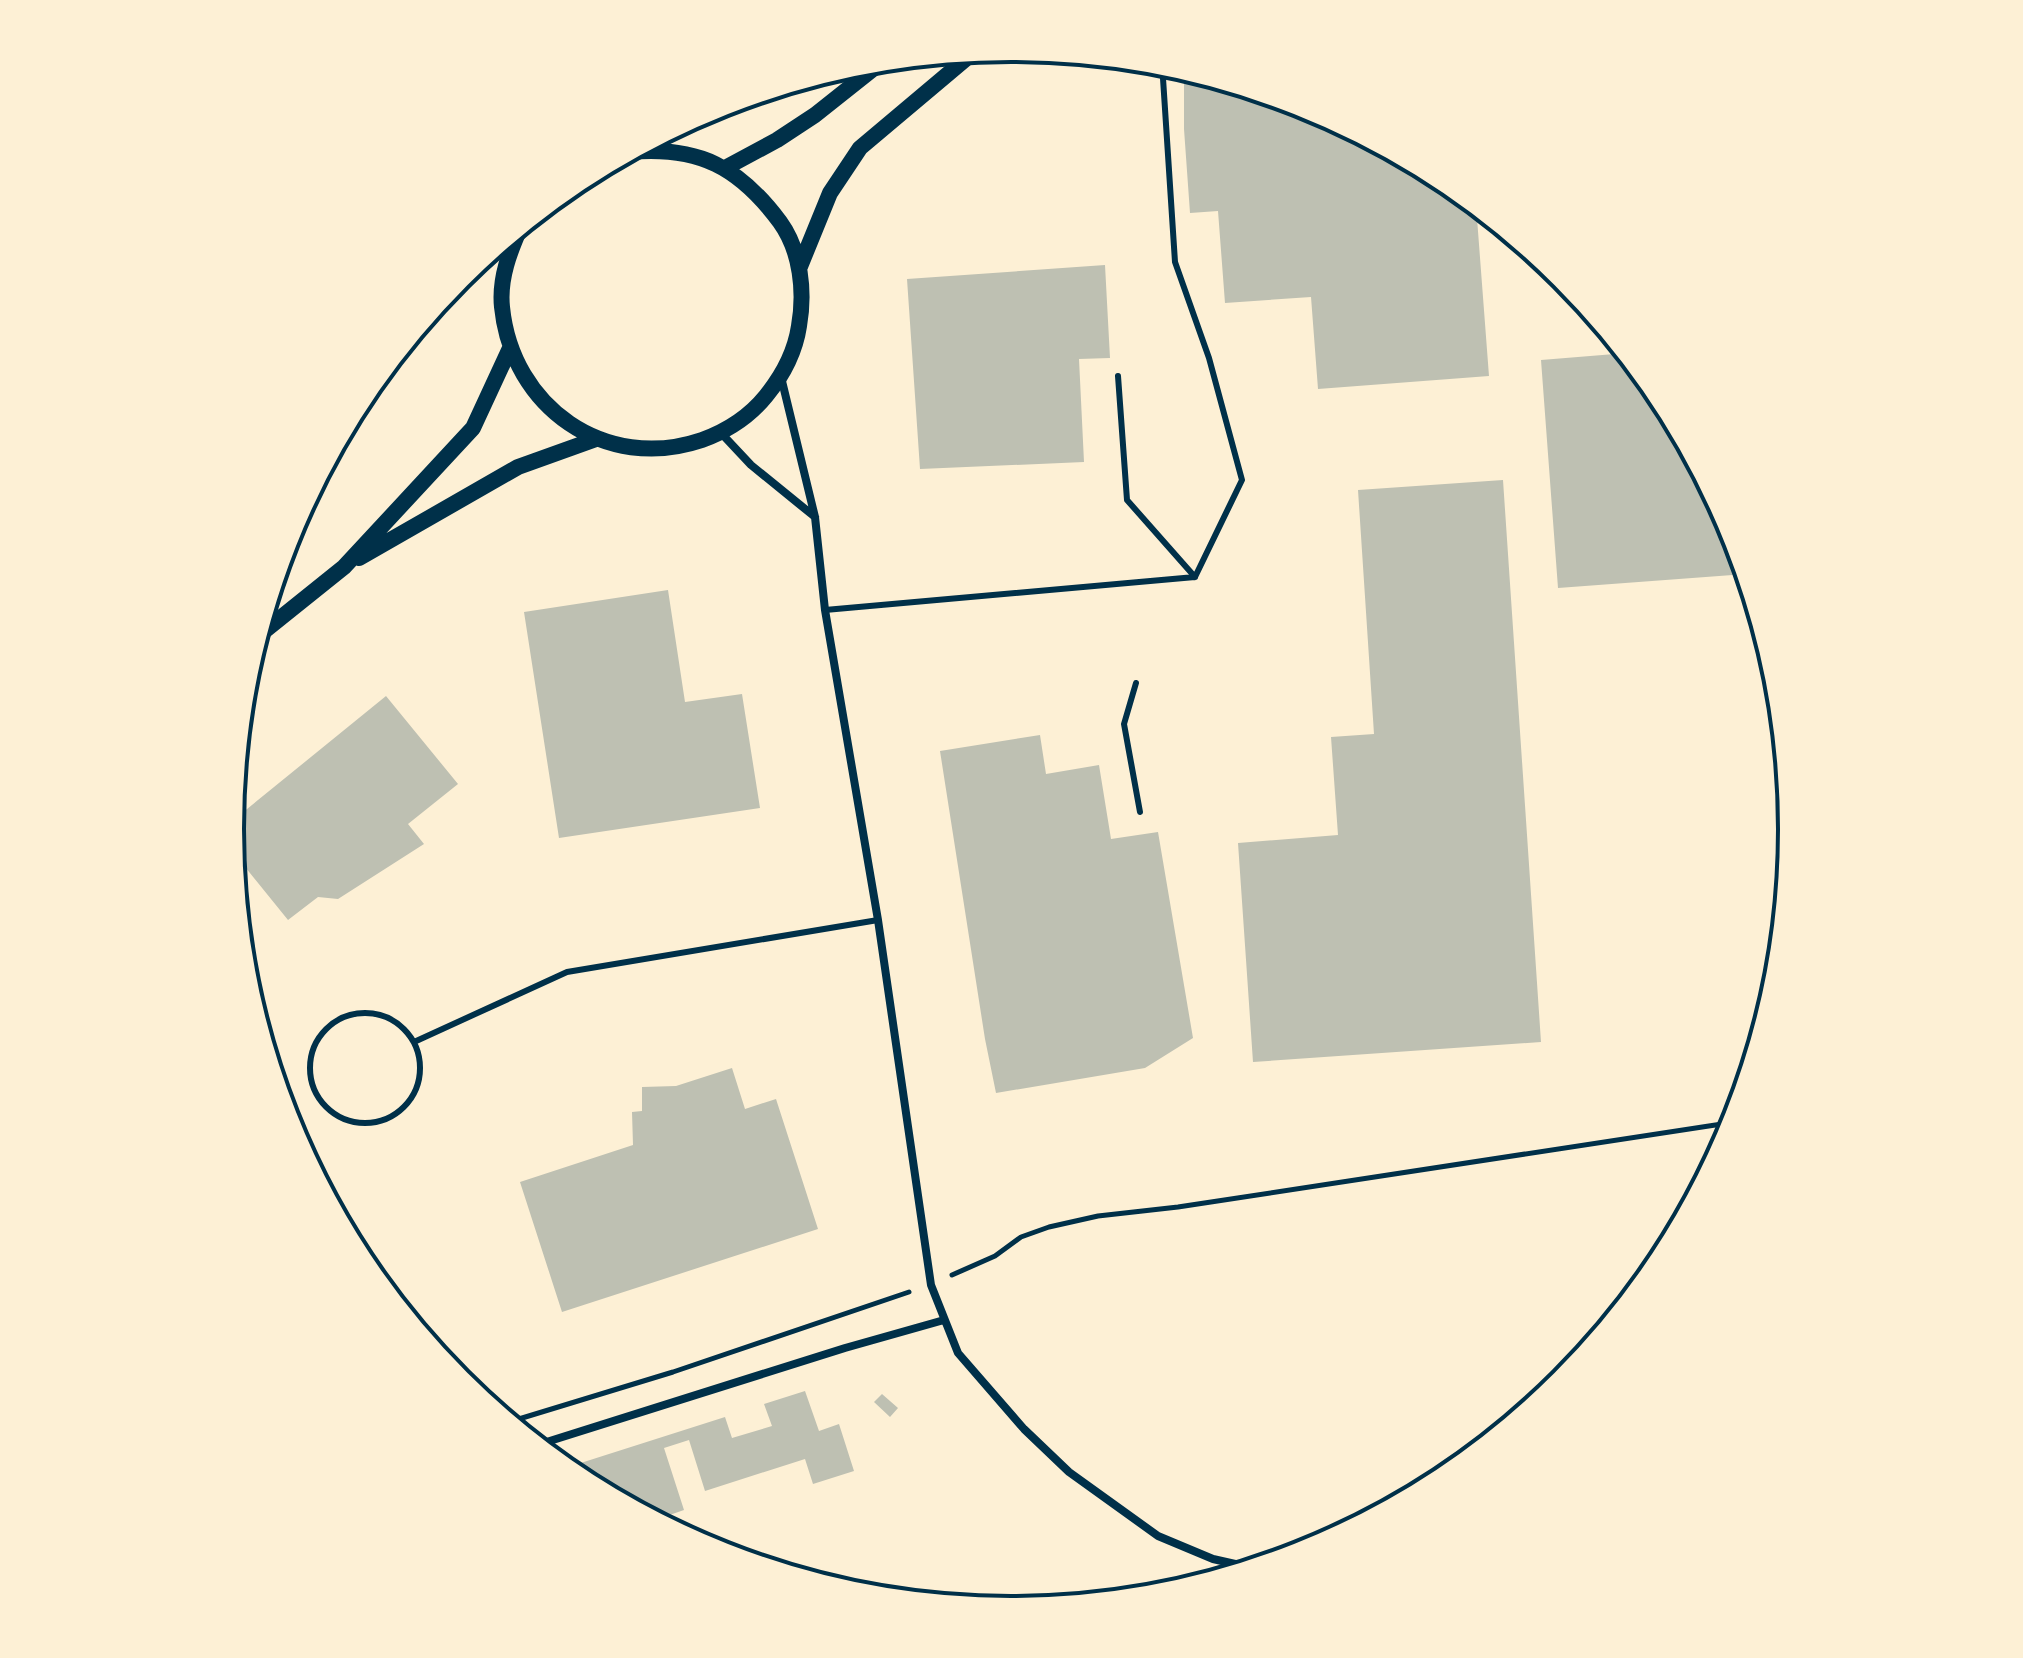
<svg xmlns="http://www.w3.org/2000/svg" width="2023" height="1658" font-family="Barlow,sans-serif">
<style>
.building{fill:#bec0b2}
.lines{fill:none;stroke-linecap:round;stroke-linejoin:round}
.path{stroke:#003049;stroke-width:5}
.service{stroke:#003049;stroke-width:6}
.minor{stroke:#003049;stroke-width:8}
.secondary{stroke:#003049;stroke-width:16}
.rim{fill:none;stroke:#003049;stroke-width:4}
</style>
<rect width="100%" height="100%" fill="#fdf0d5"/>
<path class="building" d="M1184 69 1311 108 1446 180 1476 205 1489 376 1318 389 1311 297 1225 303 1218 211 1190 213 1184 129Z
M1105 265 1110 358 1079 359 1084 462 920 469 907 279Z
M1627 353 1661 395 1733 531 1746 574 1558 588 1541 360Z
M1503 480 1541 1042 1253 1062 1238 843 1338 835 1331 737 1374 734 1358 490Z
M668 590 685 702 742 694 760 808 559 838 524 612Z
M386 696 458 784 408 824 424 844 338 899 318 897 288 920 233 852 231 822Z
M1040 735 1046 774 1099 765 1111 839 1158 832 1193 1038 1145 1068 996 1093 985 1039 940 751Z
M732 1068 745 1109 776 1099 818 1229 562 1312 520 1182 633 1145 632 1112 642 1111V1087L676 1086Z
M805 1391 819 1431 839 1424 854 1471 813 1484 805 1459 705 1491 689 1440 664 1448 684 1510 655 1520 577 1478 565 1468 725 1417 732 1438 772 1426 764 1404Z
M882 1394 898 1408 890 1417 874 1402Z"/>
<g class="lines">
<path class="path" d="M952 1275 995 1256 1021 1237 1049 1227 1098 1216 1178 1207 1735 1122
M509 1422 673 1372 909 1292"/>
<path class="service" d="M1162 63 1175 262 1209 358 1242 480 1195 577
M1118 376 1127 500 1195 577
M825 610 1195 577
M1136 683 1124 724 1140 812
M310 1068a55 55 0 1 1 110 0a55 55 0 1 1-110 0Z
M414 1042 567 972 878 920"/>
<path class="minor" d="M781 377 815 517 825 610 878 920 931 1285 958 1353 1024 1429 1069 1472 1158 1536 1213 1559 1253 1568
M721 433 751 465 815 517
M537 1445 845 1348 944 1320"/>
<path class="secondary" d="M725 168 777 140 815 115 883 61
M521 226C510 251 499 278 502 307 512 407 605 473 702 440 727 431 749 417 766 396 783 375 795 353 799 326 805 292 801 251 780 222 739 167 699 146 630 152
M799 269 830 193 860 148 974 52
M359 558 518 467 596 439
M258 636 344 567 473 428 510 348"/>
</g>
<path d="M0 0H2023V1658H0ZM244 829a767 767 0 1 1 1534 0a767 767 0 1 1-1534 0Z" fill="#fdf0d5" fill-rule="evenodd"/>
<path class="rim" d="M244 829a767 767 0 1 1 1534 0a767 767 0 1 1-1534 0Z"/>
</svg>
